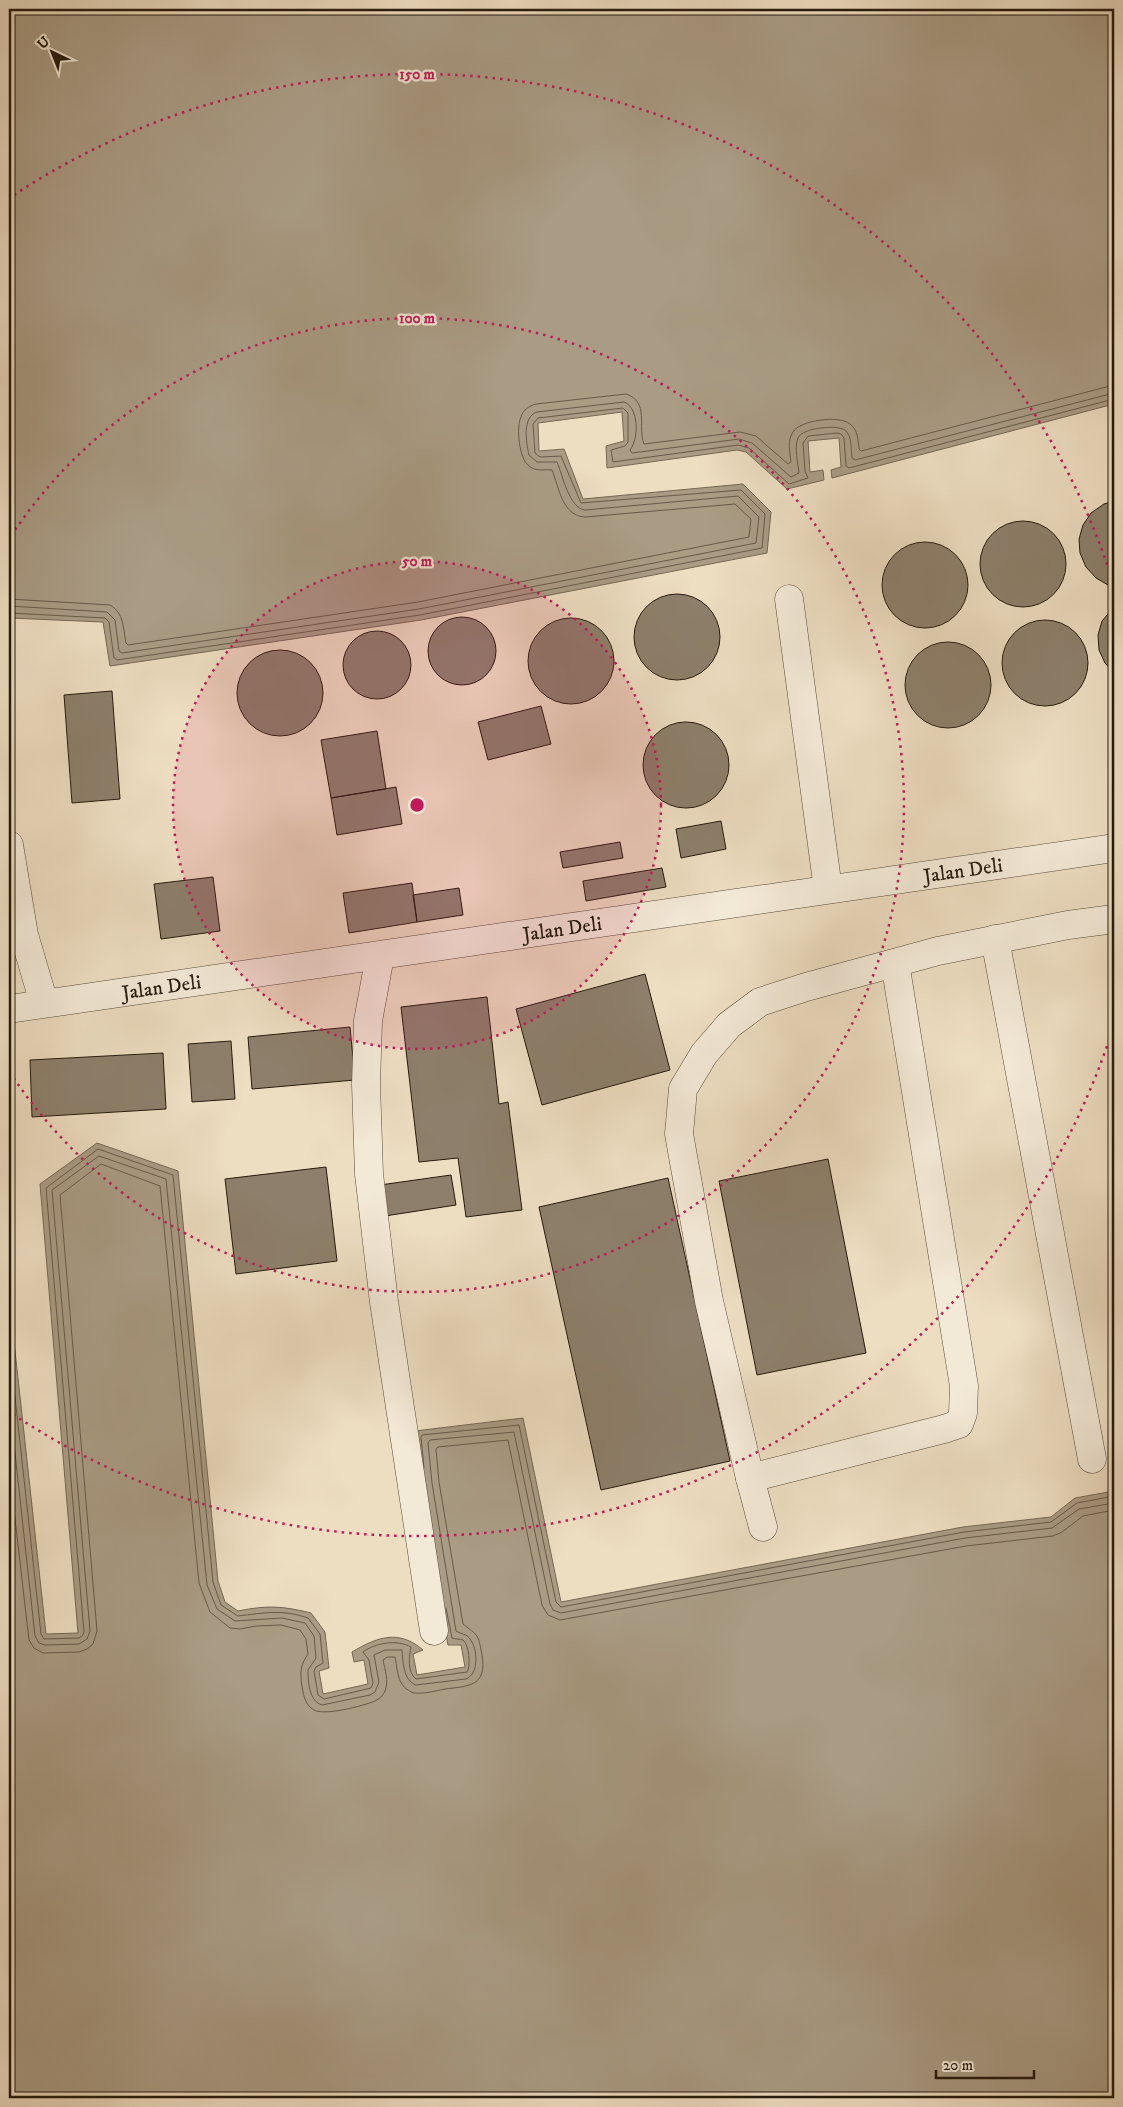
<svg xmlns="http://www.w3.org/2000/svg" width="1123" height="2107" font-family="'IM FELL DW Pica',serif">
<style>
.water{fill:#a99b84;stroke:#756755}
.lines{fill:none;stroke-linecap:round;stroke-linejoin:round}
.shore{stroke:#685a49;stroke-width:1}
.building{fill:#8d7f6b;stroke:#261a0e}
.minor-casing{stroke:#584b3b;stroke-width:29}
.minor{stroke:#f3e9d7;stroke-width:28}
.ring{fill:none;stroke:#c2185b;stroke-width:2.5;stroke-dasharray:2.5 5}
.labels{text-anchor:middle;stroke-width:4.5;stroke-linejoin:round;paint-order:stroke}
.street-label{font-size:20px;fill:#261a0e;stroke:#f3e9d7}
.centre{fill:#c2185b;stroke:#f3e9d7;stroke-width:2.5}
.ring-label{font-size:15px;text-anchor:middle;font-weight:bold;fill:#c2185b;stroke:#f3e9d7;stroke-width:4.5;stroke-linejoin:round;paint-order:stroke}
</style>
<rect width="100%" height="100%" fill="#edddc1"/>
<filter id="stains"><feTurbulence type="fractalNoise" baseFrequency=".004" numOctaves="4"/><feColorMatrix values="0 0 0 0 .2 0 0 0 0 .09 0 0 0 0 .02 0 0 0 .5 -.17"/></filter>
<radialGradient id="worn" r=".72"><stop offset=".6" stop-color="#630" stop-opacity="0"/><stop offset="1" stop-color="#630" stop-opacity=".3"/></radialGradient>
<path class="water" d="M9 9H1114V404L832 478 831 470 841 467 839 438 808 441 810 472 823 470 824 480 787 489 746 452 737 450 607 468 606 446 624 441 622 412 538 423 539 451 564 449 583 499 743 484 771 512 767 553 421 620 110 666 103 622 9 618Z
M97 1143 178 1171 218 1581 225 1602 238 1611C267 1605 283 1606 311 1613L325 1632 329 1668 319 1671 323 1694 368 1684 364 1660 354 1662 352 1652C377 1637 399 1629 423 1650L413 1654 417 1675 465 1667 461 1645H448L435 1576 415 1431 523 1418 561 1602 963 1527 1051 1517 1075 1498 1114 1491V2098H9V1296L46 1634 78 1633 40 1184Z"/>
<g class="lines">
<path class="shore" d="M9 599 110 605C124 613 123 628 126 643L128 645 418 602 749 537 751 519 735 504 585 517C562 516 559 487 552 470 544 469 536 472 529 466 519 459 516 427 521 417 523 410 529 406 536 404L626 394C650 402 637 427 644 444L740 432 756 436 788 464 791 462C790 453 787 440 793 432 800 420 840 415 850 424 858 430 858 440 859 449L861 451 1114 385
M9 606 107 612 115 620 119 651 122 653 419 609 756 543 759 517 738 496 585 510C569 508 563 476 557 462H537L529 455C526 442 522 417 537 412L624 402C639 407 639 439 630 450L632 453 739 439 752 443 791 477 799 473C798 463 794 448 798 438 801 428 841 423 847 432 852 438 851 451 852 458L855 460 1114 393
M9 613 105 618 109 622 114 658 117 660 420 615 762 548 765 514 741 490 581 503 561 456 540 457 535 453 533 424 538 418 623 408 628 413V442L625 446 611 450 613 462 738 445 749 448 789 484 808 478 805 471 803 443 808 436 837 433 841 434 844 438 846 466 849 468 1114 399
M9 1342 41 1634 44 1639 79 1638 82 1636 84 1632 46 1188 98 1149 173 1175 213 1582 221 1605 238 1616C264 1613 282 1609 308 1618L320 1634 323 1663 316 1667 314 1671 318 1695 324 1699 371 1688 373 1683 369 1660 363 1652C375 1643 397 1639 411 1647 409 1656 407 1672 416 1679L467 1672C471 1667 469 1644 463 1640 460 1639 455 1639 452 1638L446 1608
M9 1398 35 1636 39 1643 45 1645 79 1644 87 1639 90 1631 52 1190 99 1156 166 1179 207 1585 217 1609 235 1621 282 1618 305 1623 314 1636 316 1658 308 1670C308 1682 309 1701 322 1705L370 1695 375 1692 379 1682 374 1655 385 1650H402C403 1662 403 1680 416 1685L466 1679C479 1674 478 1649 470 1639 467 1634 461 1634 456 1631L432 1483 428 1443 430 1440 514 1432 550 1604 553 1610 561 1613 965 1538 1052 1528 1079 1509 1114 1503
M9 1467 29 1640 34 1648 43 1653 79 1652 87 1649 93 1644 97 1631 60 1195 101 1164 160 1186 199 1583 210 1612 230 1628 240 1629 256 1626 281 1625 300 1630 306 1639 308 1654C300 1666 300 1672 302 1687 304 1696 305 1705 314 1710 324 1716 363 1706 375 1701 379 1699 383 1696 385 1691 389 1681 385 1670 383 1660L387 1657H395C398 1672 397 1687 414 1693 424 1694 435 1691 445 1689 470 1686 487 1686 482 1655 478 1633 478 1636 463 1624L439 1482 436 1449 438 1447 508 1440 542 1605 548 1615 560 1620 966 1546 1053 1536 1062 1532 1083 1516 1114 1510
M424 1468 421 1437 422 1435 519 1425 556 1602 561 1607 964 1532 1051 1522 1077 1503 1114 1496"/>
</g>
<path class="building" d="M1114 501V586L1108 585 1096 578 1086 567 1080 553 1079 539 1083 525 1091 513 1104 504Z
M980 564a43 43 0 1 1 86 0a43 43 0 1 1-86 0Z
M882 585a43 43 0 1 1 86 0a43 43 0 1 1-86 0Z
M634 637a43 43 0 1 1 86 0a43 43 0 1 1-86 0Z
M1114 607V673L1105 663 1099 650 1098 635 1102 621Z
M428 651a34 34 0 1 1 68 0a34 34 0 1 1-68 0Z
M528 661a43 43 0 1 1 86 0a43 43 0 1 1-86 0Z
M1002 663a43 43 0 1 1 86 0a43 43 0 1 1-86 0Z
M343 665a34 34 0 1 1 68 0a34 34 0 1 1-68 0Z
M905 685a43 43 0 1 1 86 0a43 43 0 1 1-86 0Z
M237 693a43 43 0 1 1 86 0a43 43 0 1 1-86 0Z
M112 691 120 799 72 803 64 695Z
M541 706 551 744 488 760 478 722Z
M643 765a43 43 0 1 1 86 0a43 43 0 1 1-86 0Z
M377 731 386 789 331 798 321 740Z
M396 787 402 824 337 835 331 798Z
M721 821 726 849 681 858 676 829Z
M620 842 623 858 563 868 560 852Z
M662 868 666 887 586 901 583 881Z
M213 877 220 931 161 939 154 884Z
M412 883 417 922 349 933 343 893Z
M459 888 463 915 417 922 413 895Z
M645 974 670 1070 542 1105 516 1009Z
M487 997 499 1104 508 1102 522 1210 466 1217 458 1158 419 1162 401 1007Z
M350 1027 355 1080 252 1089 248 1037Z
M231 1041 235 1099 192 1102 188 1044Z
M163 1053 166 1109 32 1117 30 1060Z
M828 1159 866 1353 757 1375 719 1181Z
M326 1167 337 1261 236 1274 225 1179Z
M451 1175 456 1205 385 1216 380 1185Z
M668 1178 730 1461 601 1490 539 1207Z"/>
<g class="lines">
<defs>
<g id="minor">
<path d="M789 599 828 889"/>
<path d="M9 845 24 935 44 1003"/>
<path d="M995 939 1092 1459"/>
<path d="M380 956 368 1021 366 1084 369 1174 384 1302 434 1631"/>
<path id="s1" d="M9 1009 1114 848"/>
<path d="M750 1478 944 1429 959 1424 963 1413 964 1386 895 963"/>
<path d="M763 1527 750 1478 709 1301 679 1134 683 1089 704 1054 729 1025 760 1002 806 987 938 951 1068 925 1114 919"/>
</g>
</defs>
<use href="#minor" class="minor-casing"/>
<use href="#minor" class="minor"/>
</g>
<circle cx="417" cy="805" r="244" fill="#c2185b" fill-opacity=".12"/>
<g class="ring">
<circle cx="417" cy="805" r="244"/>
<path d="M11 536A487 487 0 1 1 11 1074"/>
<path d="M1114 1025A731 731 0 0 1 14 1415M14 195A731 731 0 0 1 1114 585"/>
</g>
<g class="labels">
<g class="street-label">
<text dy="7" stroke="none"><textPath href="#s1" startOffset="964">Jalan Deli</textPath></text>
<text dy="7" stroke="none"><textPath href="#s1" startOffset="559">Jalan Deli</textPath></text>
<text dy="7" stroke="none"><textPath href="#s1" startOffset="154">Jalan Deli</textPath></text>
</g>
</g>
<circle cx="417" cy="805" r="8" class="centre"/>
<g class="ring-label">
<text x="417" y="79">150 m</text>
<text x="417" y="323">100 m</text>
<text x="417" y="566">50 m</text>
</g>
<rect width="1123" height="2107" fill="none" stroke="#edddc1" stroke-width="30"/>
<rect x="10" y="10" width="1103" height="2087" fill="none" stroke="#261a0e" stroke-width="2.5"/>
<rect x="15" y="15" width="1093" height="2077" fill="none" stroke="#261a0e"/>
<g transform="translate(52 52) rotate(317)" stroke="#f3e9d7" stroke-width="4" paint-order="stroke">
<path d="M0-4L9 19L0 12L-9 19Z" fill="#261a0e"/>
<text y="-8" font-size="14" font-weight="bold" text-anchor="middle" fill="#261a0e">U</text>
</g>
<path d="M936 2070v8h98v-8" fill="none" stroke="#261a0e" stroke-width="2.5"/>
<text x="943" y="2070" font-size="15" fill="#261a0e" stroke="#f3e9d7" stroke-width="4" paint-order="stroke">20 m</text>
<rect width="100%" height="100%" filter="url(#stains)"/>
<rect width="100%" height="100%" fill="url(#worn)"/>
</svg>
